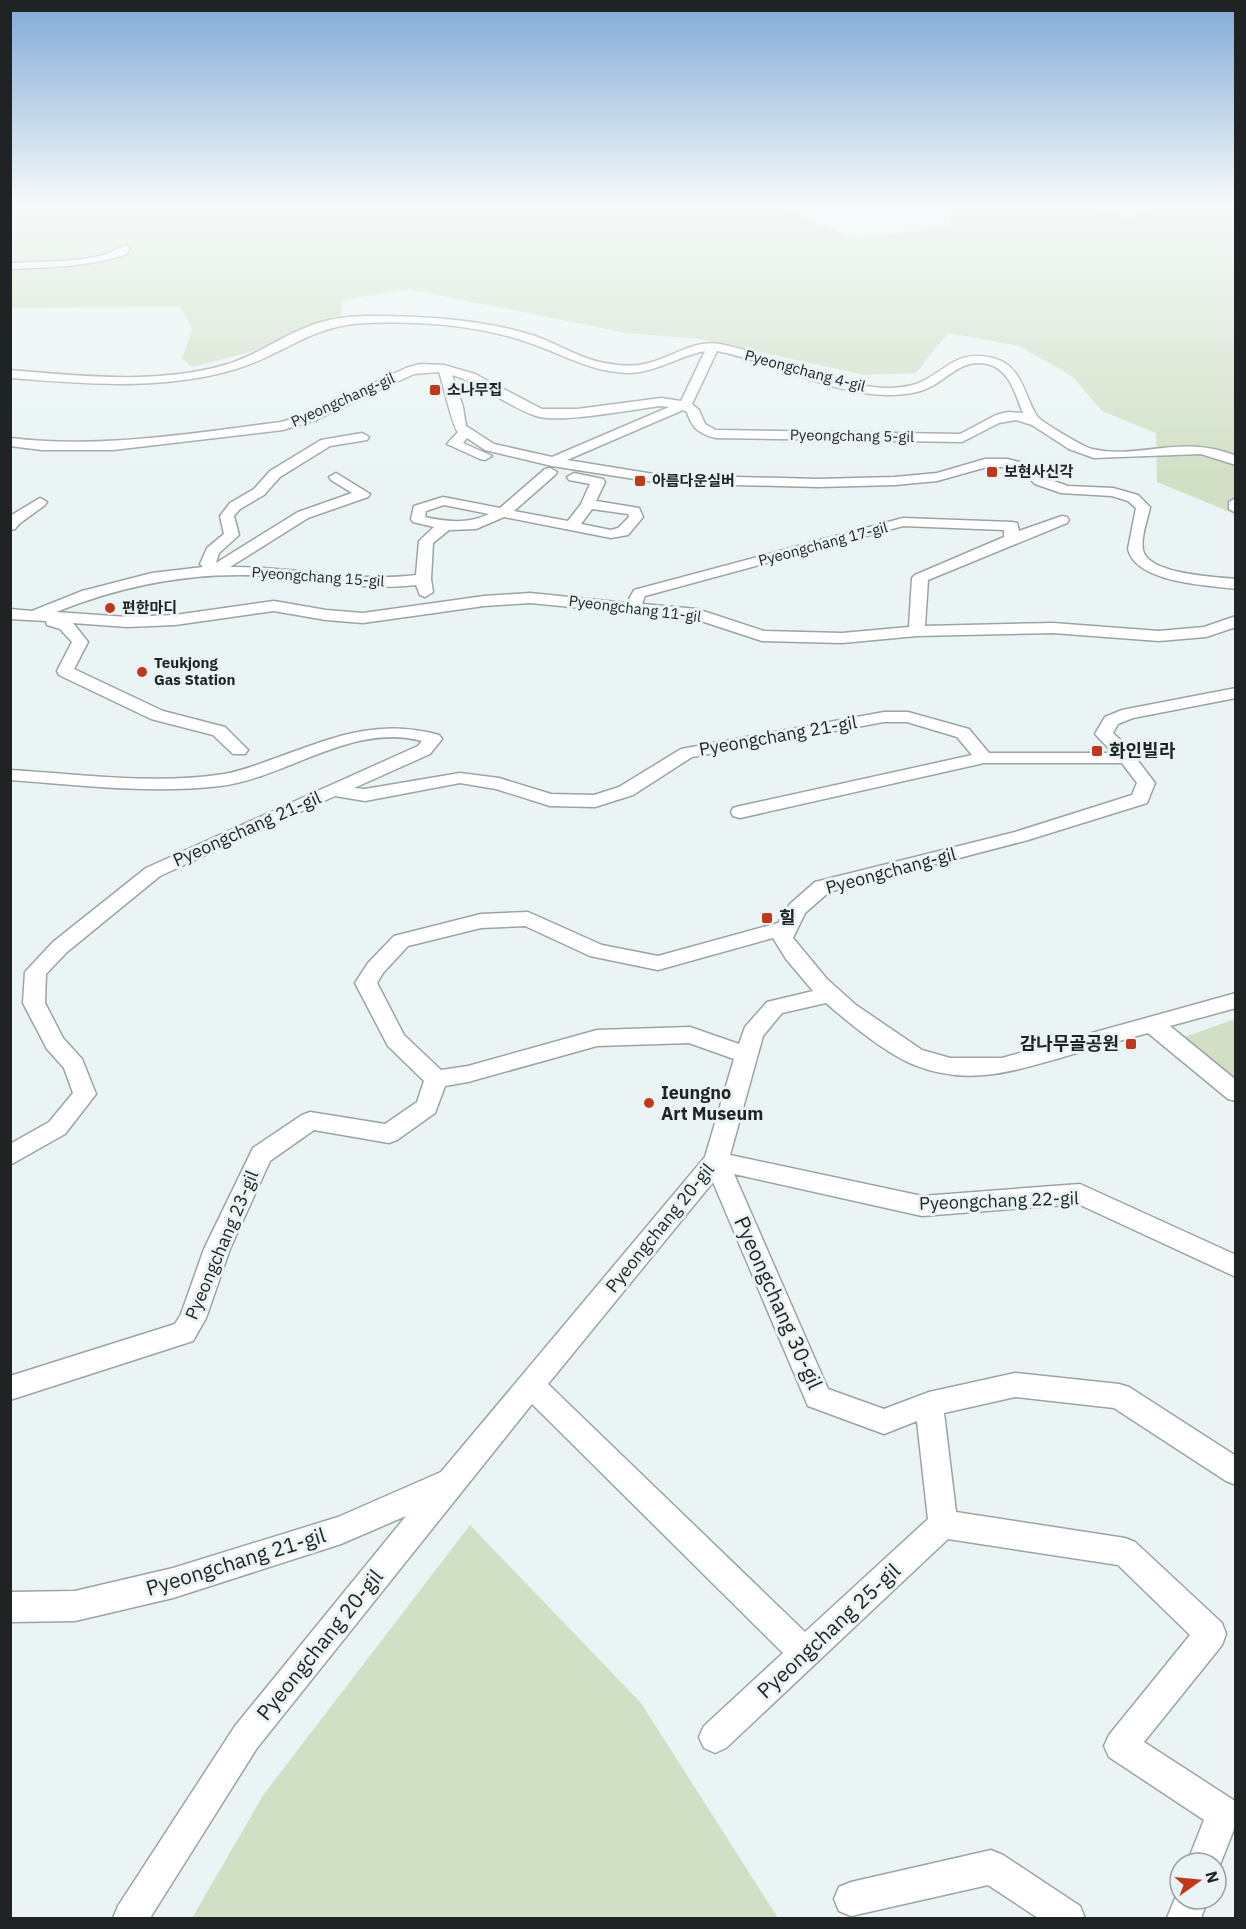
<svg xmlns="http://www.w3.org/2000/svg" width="1246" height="1929" font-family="'IBM Plex Sans','Noto Sans KR',sans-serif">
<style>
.green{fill:#d1e0c5}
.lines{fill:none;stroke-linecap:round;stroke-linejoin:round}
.street-casing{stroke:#9ba4a4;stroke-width:3}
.street{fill:#fff;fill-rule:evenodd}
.poi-dot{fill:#c2371b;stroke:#eaf4f4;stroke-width:2}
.labels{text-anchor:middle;stroke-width:6;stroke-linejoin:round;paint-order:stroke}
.far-street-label{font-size:15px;fill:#1f2323;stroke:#eaf4f4}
.far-poi-label{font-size:15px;font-weight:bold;fill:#1f2323;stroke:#eaf4f4;text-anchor:start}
.street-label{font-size:18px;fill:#1f2323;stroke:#eaf4f4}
.poi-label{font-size:18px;font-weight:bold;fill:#1f2323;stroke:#eaf4f4;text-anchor:start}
.near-street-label{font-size:21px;fill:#1f2323;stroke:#eaf4f4}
</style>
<rect width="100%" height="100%" fill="#eaf4f4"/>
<path class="green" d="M10 206H779L854 239 949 226 952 206C989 206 1104 198 1129 219L1155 206H1235V514L1157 482 1156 433 1102 411 1072 376 1019 346 948 333 916 373 864 375 701 339 627 333 409 289 342 300 341 315 250 352 192 367 182 358 192 330 181 307 11 308Z
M1235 1019V1088L1173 1041Z
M470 1525 641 1703 778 1918H192L264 1794Z"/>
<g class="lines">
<defs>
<path id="street" d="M125 245 130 248 127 254C89 267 50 267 10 269V263C40 261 71 263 100 256 110 254 117 248 125 245Z
M369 316C424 316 480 319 532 335 559 344 583 361 611 364 622 366 634 366 644 364 670 359 693 339 720 344 775 355 827 384 884 388 897 388 913 387 925 380 950 366 960 350 993 358 1023 366 1023 394 1037 416 1040 421 1083 447 1092 449 1141 460 1181 433 1236 456V465L1201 454 1094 458 1069 449 1032 425 1016 420 999 423 962 442 716 438C700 434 692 429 687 412L683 410 567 460 660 475 818 479 895 477 937 473 985 459H1007L1032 465 1045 478 1068 486 1113 488 1138 495 1150 507C1148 519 1139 541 1144 553 1153 574 1215 577 1236 579V589C1207 585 1136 583 1128 549L1136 508 1128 501 1112 496 1061 493 1035 484 1022 471 1007 467H987L937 481 895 485 818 487 660 483 552 466 485 450 467 438 463 443 492 456 485 460 480 459 447 444 458 432C453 429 443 383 439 372L414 374 316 420 283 430 113 450H42L10 446V438C101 449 191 433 281 422L306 414 406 368 420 364 444 365 475 374 542 409H577L661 398 681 401 705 351C678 356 656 373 627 373 589 372 559 352 524 341 475 325 418 321 367 323 310 325 286 354 236 369 162 391 86 384 10 378V370C82 376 158 385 228 364 259 354 285 334 315 324 333 318 351 316 369 316ZM717 351C772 362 833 395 889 395 904 395 921 393 934 385 951 375 964 359 987 364 1010 369 1015 394 1023 413L1008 412 996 415 960 434 716 430 705 424 699 410 692 404ZM452 375C482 384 507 406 536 416 559 424 634 409 661 406L669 407 552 457 494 444 466 426 463 407Z
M362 433 369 437 367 440 330 446 280 477 264 495 240 509 234 516 239 535 219 553 216 563 298 512 352 493 331 480 329 477 336 473 370 494 368 497 308 518 230 567C292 566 354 583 416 575L419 541 434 527 413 522 411 519 414 506 443 497 500 508 545 469 550 468 557 472 555 475 514 511 568 521 581 504 590 484 569 480 567 477 574 473 603 479 605 482 596 501 639 508 643 517 628 535 611 538 504 517 476 529 449 530 433 543 431 579 433 592 425 597 420 595 416 585C367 591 319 580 270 576 195 571 126 584 56 612L127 617 175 615 274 601 326 610 363 613 484 596 530 593 627 603 634 590 903 518 1012 522 1017 523 1019 531 1062 516 1067 517 1069 520 1067 523 928 580 925 626 1053 623 1159 631 1204 627 1236 616V627L1206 637 1159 641 1053 633 917 636 842 643 762 641 695 619 530 603 484 606 363 623 326 620 274 611 175 625 127 627 73 623 88 642 74 669 163 711 225 727 248 750 245 754H233L213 735 151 719 59 675 57 671 72 642 60 629 47 625 46 621 10 619V609L32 611 82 591 152 573 203 567 200 564 207 548 224 534 220 516 230 503 254 489 270 471 321 440ZM444 505 489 514C468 524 447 522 425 517L426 511ZM592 509 628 514 629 517 618 528 611 530 581 524ZM903 526 1004 530V537L915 575 912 578 909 627 842 633 764 631 697 609 642 604 645 596Z
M40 498 47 502 45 505 19 524 15 529 10 530V516Z
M1236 498V513L1229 509V502Z
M1236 688V698L1133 718 1118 724 1113 733 1125 744 1155 783 1147 803 1028 840 829 892 805 913 793 938 827 979 856 1005 922 1050 950 1058H1002L1236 993V1008L1170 1026 1236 1080V1101L1228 1099 1148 1033C1119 1041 1089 1049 1060 1058 1007 1073 966 1086 912 1064 884 1052 849 1023 826 1003L782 1013 763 1036 730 1155 922 1196 1080 1184 1236 1255V1277L1078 1204 922 1216 734 1174 828 1389 884 1409 929 1392 1015 1373 1119 1384 1129 1387 1236 1456V1485L1226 1481 1114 1408 1015 1397 944 1413 956 1512 1125 1538 1135 1542 1222 1623 1226 1634 1222 1645 1144 1742 1235 1801 1236 1824 1216 1875V1863H1187L1204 1820 1109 1757 1104 1746 1109 1735 1190 1635 1118 1565 948 1539 726 1748 715 1753 704 1748 699 1737 704 1726 783 1653 532 1404 257 1748 150 1918H113L118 1906 235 1726 406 1516 341 1544 173 1598 75 1621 10 1622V1592L75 1591 173 1568 338 1517 441 1472 705 1157 734 1059 689 1043 597 1046 468 1082 445 1086 435 1113 397 1140 389 1143 314 1130 270 1161 230 1249 206 1318 193 1341 10 1400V1376L175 1324 181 1314 204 1249 253 1148 302 1115 310 1112 385 1124 417 1102 424 1081 388 1046 355 983 368 963 394 936 481 914 528 912 602 945 658 956 778 923 790 904 815 882 1015 832 1132 795 1137 783 1122 763H984L740 818 733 816 731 812 733 808 740 806 972 755 957 737 907 722H884L692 757 633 795 595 807 550 806 496 789 460 783 365 801 335 796 160 876 67 952 46 974 45 1003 63 1038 82 1059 96 1094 65 1134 10 1165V1144L49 1122 73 1093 64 1068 47 1049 23 1003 25 972 53 942 146 868 418 746 422 741C353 722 286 778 220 786 150 794 80 785 10 780V770C81 774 154 785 224 774 242 771 259 764 276 758 334 737 378 718 439 735L442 739 430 754 354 788 365 789 460 773 499 778 551 794 594 795 619 787 681 749 884 712H908L969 729 989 753H1113L1095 734 1105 717 1122 710ZM525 926 590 956 658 970 773 938 786 959 813 991 767 1002 745 1027 739 1044 690 1027 597 1030 468 1066 441 1070 404 1035 377 983 383 973 408 946 481 928ZM713 1182 808 1406 884 1434 917 1421 928 1519 805 1632 548 1384Z
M991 1850 1003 1855 1080 1906 1085 1918H1038L988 1885 851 1916 839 1911 834 1899 839 1887 851 1882Z
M1180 1886V1899H1208L1201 1918H1167Z"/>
</defs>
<use href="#street" class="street-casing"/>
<use href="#street" class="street"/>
</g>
<linearGradient id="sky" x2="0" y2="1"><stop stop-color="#81a9d6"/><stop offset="0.43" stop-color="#f6fafa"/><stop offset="1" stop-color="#f6fafa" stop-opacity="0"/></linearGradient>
<rect width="1246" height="476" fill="url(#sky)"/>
<g class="poi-dot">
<rect x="429" y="384" width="12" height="12" rx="3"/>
<rect x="986" y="466" width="12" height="12" rx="3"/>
<rect x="634" y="475" width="12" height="12" rx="3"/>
<circle cx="110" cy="608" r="6"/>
<circle cx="142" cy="672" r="6"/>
<rect x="1091" y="745" width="12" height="12" rx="3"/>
<rect x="761" y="912" width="12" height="12" rx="3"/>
<rect x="1125" y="1038" width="12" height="12" rx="3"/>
<circle cx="649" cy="1103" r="6"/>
</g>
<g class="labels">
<g class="far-street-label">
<text transform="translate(805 371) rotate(15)" y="5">Pyeongchang 4-gil</text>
<text transform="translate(343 400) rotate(-24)" y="5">Pyeongchang-gil</text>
<text transform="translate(852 436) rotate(1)" y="5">Pyeongchang 5-gil</text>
<text transform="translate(823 544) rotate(-15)" y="5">Pyeongchang 17-gil</text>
<text transform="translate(318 577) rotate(4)" y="5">Pyeongchang 15-gil</text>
<text transform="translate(635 609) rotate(7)" y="5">Pyeongchang 11-gil</text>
</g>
<g class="far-poi-label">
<text x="447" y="395">소나무집</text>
<text x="1004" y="477">보현사신각</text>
<text x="652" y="486">아름다운실버</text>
<text x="122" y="613">편한마디</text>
<text x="154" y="668">Teukjong<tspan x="154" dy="17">Gas Station</tspan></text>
</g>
<g class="street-label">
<text transform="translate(778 736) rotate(-10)" y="6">Pyeongchang 21-gil</text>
<text transform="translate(247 829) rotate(-24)" y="6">Pyeongchang 21-gil</text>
<text transform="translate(891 871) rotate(-15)" y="6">Pyeongchang-gil</text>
<text transform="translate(999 1201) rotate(-2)" y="6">Pyeongchang 22-gil</text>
<text transform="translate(660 1228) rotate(-51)" y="6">Pyeongchang 20-gil</text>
<text transform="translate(222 1245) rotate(-67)" y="6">Pyeongchang 23-gil</text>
</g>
<g class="poi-label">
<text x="1109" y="757">화인빌라</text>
<text x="779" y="924">힐</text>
<text x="1119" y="1050" text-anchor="end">감나무골공원</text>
<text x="661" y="1099">Ieungno<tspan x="661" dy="21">Art Museum</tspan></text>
</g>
<g class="near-street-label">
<text transform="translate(778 1303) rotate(66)" y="7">Pyeongchang 30-gil</text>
<text transform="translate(236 1562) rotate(-17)" y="7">Pyeongchang 21-gil</text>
<text transform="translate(829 1631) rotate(-43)" y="7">Pyeongchang 25-gil</text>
<text transform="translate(320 1645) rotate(-51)" y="7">Pyeongchang 20-gil</text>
</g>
</g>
<rect width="1246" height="1929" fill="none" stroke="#1f2323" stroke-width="24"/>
<g transform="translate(1198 1881) rotate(75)"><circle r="28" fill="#eaf4f4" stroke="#99a0a0" stroke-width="1.5"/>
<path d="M0-4.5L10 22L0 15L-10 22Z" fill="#c2371b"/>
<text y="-9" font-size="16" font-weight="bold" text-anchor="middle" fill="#1f2323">N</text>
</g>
</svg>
